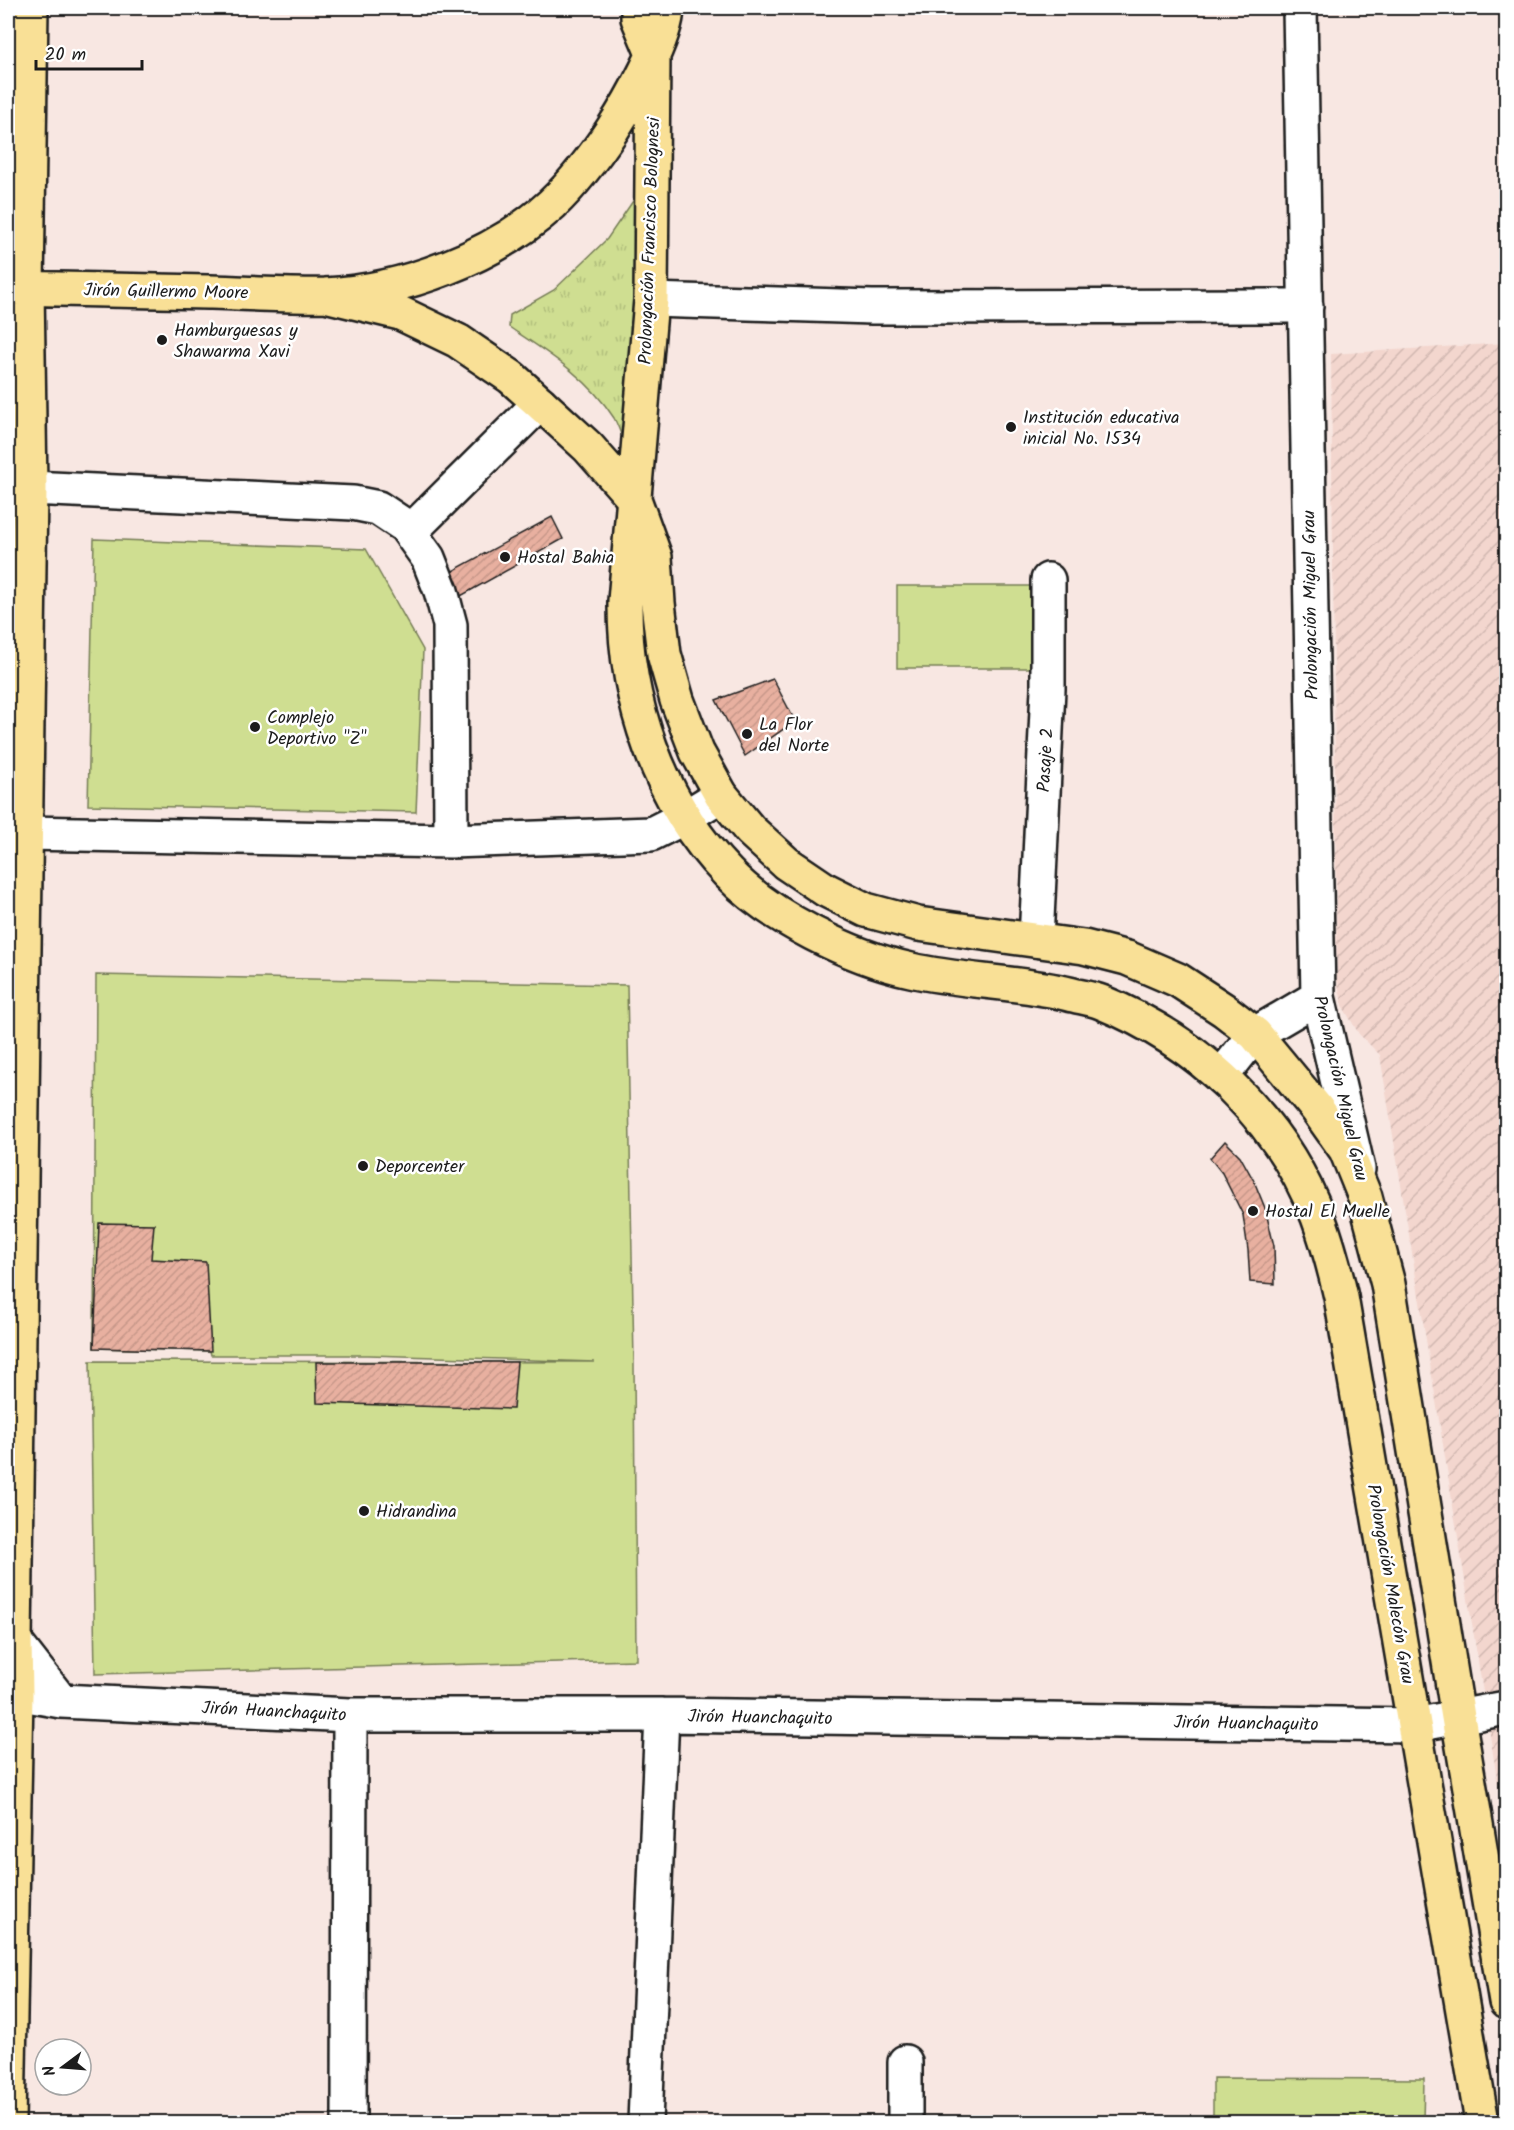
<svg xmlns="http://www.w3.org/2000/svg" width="1514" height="2130" font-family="Kalam,sans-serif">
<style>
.industrial{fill:url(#industrial-furrows)}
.grass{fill:#cfde91;stroke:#767d56;stroke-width:1.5}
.park{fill:url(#park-tufts);stroke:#767d56;stroke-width:1.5}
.building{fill:url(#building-hatch);stroke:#1c1c1c;stroke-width:1.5}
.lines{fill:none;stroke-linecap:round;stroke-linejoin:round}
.minor-casing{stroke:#1c1c1c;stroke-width:38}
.major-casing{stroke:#1c1c1c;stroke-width:38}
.minor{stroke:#fff;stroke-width:33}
.major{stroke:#f9e096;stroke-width:33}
.poi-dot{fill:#1c1c1c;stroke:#fff;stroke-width:2}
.labels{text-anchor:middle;stroke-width:5;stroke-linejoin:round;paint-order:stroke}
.street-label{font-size:18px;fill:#1c1c1c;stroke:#fff}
.poi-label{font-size:18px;fill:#1c1c1c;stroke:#fff;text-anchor:start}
</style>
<defs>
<pattern id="industrial-furrows" width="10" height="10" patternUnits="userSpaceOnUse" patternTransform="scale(1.5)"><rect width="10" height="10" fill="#f3d6ce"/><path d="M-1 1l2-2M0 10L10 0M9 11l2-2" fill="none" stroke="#d0b7b0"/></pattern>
<pattern id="park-tufts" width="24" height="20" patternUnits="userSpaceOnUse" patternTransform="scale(1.5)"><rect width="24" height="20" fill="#cfde91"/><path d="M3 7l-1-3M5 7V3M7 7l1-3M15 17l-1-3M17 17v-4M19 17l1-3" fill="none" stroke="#b1be7c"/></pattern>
<pattern id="building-hatch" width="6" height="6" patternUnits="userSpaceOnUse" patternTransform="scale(1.5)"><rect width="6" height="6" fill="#e8b0a0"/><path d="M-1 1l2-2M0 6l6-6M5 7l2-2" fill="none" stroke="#c69789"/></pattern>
</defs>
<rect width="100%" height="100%" fill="#f8e7e2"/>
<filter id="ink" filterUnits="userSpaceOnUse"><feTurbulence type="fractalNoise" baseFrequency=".0167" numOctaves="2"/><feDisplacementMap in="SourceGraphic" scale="12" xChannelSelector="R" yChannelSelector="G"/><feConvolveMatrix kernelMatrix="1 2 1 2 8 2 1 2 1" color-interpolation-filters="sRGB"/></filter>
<g filter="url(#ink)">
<path class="industrial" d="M1506 343V1834L1380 1055 1359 1034 1343 1007 1337 980 1331 354Z"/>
<path class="grass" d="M94 539 366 549 423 650 416 812 88 805Z
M897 586H1044L1045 668H897Z
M96 975 627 985 634 1362 636 1660 95 1674 90 1361 595 1362 369 1355H211L210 1351 94 1348Z
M1213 2078 1424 2079 1423 2122H1213Z"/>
<path class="park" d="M640 199 626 448C622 438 619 427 614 418 588 377 548 353 509 327L510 315 554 290 607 239 633 201Z"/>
<path class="building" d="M552 517 563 539 459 597 447 574Z
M773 679 795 721 745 756 716 700Z
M1225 1141 1240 1156 1254 1181 1265 1208 1274 1246 1275 1284 1250 1282 1248 1250 1243 1215 1222 1173 1210 1158Z
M99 1223 154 1224 151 1259 206 1262 211 1351 94 1348Z
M316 1362H517L513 1409 317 1403Z"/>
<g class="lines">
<defs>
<path id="minor" d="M1300 8 1318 997 1358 1169
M651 300 872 307 1306 306
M30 488 353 503 378 508 405 526 428 558 441 591 450 625 451 841
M410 532 540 403
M25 833 451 841 651 834 685 817 721 795
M1036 940 1048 689V580
M1221 1077 1255 1034 1318 997
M8 1639 15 1642 61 1701
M8 1690 16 1693 61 1701 350 1715H662L1415 1725 1506 1708
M905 2062V2122
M349 2122 350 1715
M645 2122 662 1715"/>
<path id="major" d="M638 8V18L653 54 651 300 625 601C624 699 659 802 728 873 771 918 851 957 911 970 963 982 1017 981 1069 994 1080 997 1091 998 1101 1002 1198 1041 1281 1119 1318 1217 1328 1244 1335 1270 1341 1297L1482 2122
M8 288C75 289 143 291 211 292 249 293 287 296 325 295 403 291 494 257 552 204 575 182 594 157 612 130 629 104 667 38 667 8
M325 295 400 313 458 341 511 377 540 403 588 447 634 499 655 557 658 603 664 654 677 700 697 752 721 795 750 830 786 863 826 890 866 910 918 924 1084 947 1127 958 1178 980 1224 1010 1255 1034 1317 1109 1346 1150 1365 1197 1388 1284 1458 1717 1506 2002
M8 2122 16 1693 15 1642 30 488 27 288 31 8"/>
</defs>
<use href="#minor" class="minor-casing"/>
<use href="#major" class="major-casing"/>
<use href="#minor" class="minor"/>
<use href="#major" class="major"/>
</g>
</g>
<g class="poi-dot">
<circle cx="162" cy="340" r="6"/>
<circle cx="1011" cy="427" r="6"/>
<circle cx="505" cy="557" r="6"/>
<circle cx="255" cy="727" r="6"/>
<circle cx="747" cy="734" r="6"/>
<circle cx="363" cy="1166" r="6"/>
<circle cx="1253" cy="1211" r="6"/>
<circle cx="364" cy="1511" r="6"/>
</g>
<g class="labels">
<g class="street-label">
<text transform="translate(649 241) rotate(-88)" y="6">Prolongación Francisco Bolognesi</text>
<text transform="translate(166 291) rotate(1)" y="6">Jirón Guillermo Moore</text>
<text transform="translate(1310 605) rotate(-91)" y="6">Prolongación Miguel Grau</text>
<text transform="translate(1045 760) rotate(-87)" y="6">Pasaje 2</text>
<text transform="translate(1341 1088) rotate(77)" y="6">Prolongación Miguel Grau</text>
<text transform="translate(1391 1584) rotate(80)" y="6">Prolongación Malecón Grau</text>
<text transform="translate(274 1711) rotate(3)" y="6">Jirón Huanchaquito</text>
<text transform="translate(760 1717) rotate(1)" y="6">Jirón Huanchaquito</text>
<text transform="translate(1246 1723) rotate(1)" y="6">Jirón Huanchaquito</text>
</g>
<g class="poi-label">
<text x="174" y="336">Hamburguesas y<tspan x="174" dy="21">Shawarma Xavi</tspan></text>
<text x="1023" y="423">Institución educativa<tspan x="1023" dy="21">inicial No. 1534</tspan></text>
<text x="517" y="563">Hostal Bahia</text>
<text x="267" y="723">Complejo<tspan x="267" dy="21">Deportivo "Z"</tspan></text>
<text x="759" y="730">La Flor<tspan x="759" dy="21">del Norte</tspan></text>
<text x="375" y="1172">Deporcenter</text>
<text x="1265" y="1217">Hostal El Muelle</text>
<text x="376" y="1517">Hidrandina</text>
</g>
</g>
<rect width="1514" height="2130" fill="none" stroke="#fff" stroke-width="30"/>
<rect x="15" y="15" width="1484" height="2100" fill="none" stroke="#1c1c1c" stroke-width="2" filter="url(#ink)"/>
<g transform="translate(63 2067) rotate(254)"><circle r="28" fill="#ffffff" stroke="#a4a4a4" stroke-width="1.5"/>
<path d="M0-4.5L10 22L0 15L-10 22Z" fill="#1c1c1c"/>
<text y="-9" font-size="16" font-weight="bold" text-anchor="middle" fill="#1c1c1c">N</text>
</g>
<path d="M36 60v9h106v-9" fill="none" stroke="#1c1c1c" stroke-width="3"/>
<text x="45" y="60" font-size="18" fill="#1c1c1c" stroke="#ffffff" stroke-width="4.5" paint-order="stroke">20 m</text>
</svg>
